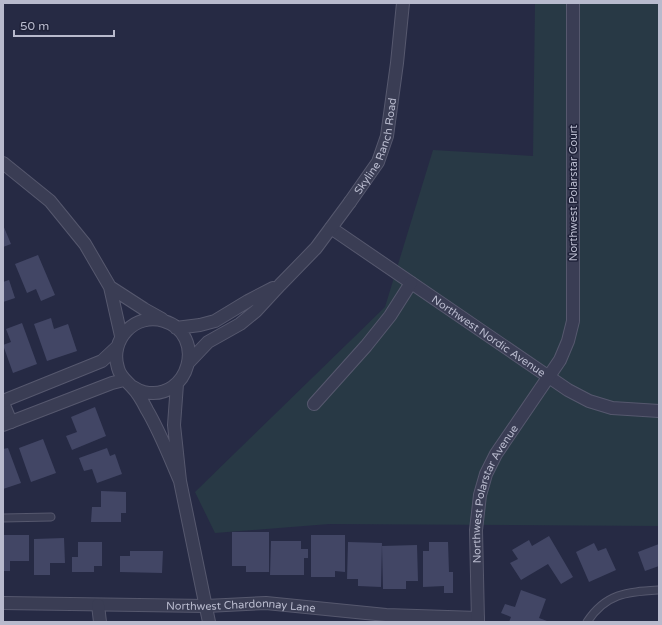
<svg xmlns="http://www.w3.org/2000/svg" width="662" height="625" font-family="'Varela Round',sans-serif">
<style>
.green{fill:#283945}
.building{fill:#424665}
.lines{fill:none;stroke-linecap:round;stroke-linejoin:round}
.service-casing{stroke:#56586e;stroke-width:9}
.minor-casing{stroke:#56586e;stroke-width:14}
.tertiary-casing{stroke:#56586e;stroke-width:14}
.service{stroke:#3a3d54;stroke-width:7}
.minor{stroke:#3a3d54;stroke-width:12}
.tertiary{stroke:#3a3d54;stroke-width:12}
.labels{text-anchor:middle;stroke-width:3;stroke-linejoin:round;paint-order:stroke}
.street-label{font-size:11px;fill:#b8bacd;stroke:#1f2239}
</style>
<rect width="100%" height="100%" fill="#262a44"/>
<path class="green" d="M535 3H659V526L329 524 215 533 195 492 385 307 433 150 533 156Z"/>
<path class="building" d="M3 225 11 244 3 247Z
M38 255 55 295 41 301 36 289 27 293 15 264Z
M9 280 15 298 3 302V282Z
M51 318 54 329 68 324 77 351 47 361 34 324Z
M22 323 37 364 13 373 3 345 11 342 6 329Z
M95 407 106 436 72 450 66 436 77 432 71 417Z
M43 439 56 473 31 482 19 448Z
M8 448 21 483 3 489V449Z
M107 448 110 456 115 454 122 474 97 483 92 469 84 471 79 458Z
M101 491 126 492V513H121V522H91L92 507H101Z
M232 532H269V572H246V566H232Z
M3 535H29V561H10V571H3Z
M311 535H345V572L335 571V577H311Z
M549 536 573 577 561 584 548 564 521 580 510 563 518 559 512 550 529 540 532 546Z
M64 538 65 563H50V575H34V539Z
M271 541H301V549H308V558H304V575H270Z
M78 542H102V566H94V572H72V557H78Z
M348 542 382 543 381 587 358 586V579H347Z
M429 542H448L449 572H453V593H444V586L423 587V551H429Z
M594 543 598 551 606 548 616 570 589 582 576 552Z
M659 544V566L645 571 638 552Z
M417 545 418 581H406V589H383L382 546Z
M130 551H163L162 573 120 572V556H130Z
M521 590 546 599 539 618 547 621V622H509L511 617 501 613 505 604 515 607Z"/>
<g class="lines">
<defs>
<path id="service" d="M3 518 51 517
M587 622C606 593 627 592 659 590"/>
<g id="minor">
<path id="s1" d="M350 202 378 162 387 136 397 63 403 3"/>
<path id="s2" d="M331 228 568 390 589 401 612 408 659 411"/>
<path d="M3 403 11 422"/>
<path d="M314 404 366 346 390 316 411 283"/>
<path id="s3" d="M3 603 206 606 266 603 386 615 478 618"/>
<path d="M98 605 100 622"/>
<path id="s4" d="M478 622 476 530 480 495 486 474 496 454 560 360 568 341 573 321V3"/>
</g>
<path id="tertiary" d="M3 163 50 201 85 244 110 287 121 336
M110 287 144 309 162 319
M176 328 200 325 215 321 248 301 273 288
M189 362 208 342 240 324 256 311 280 285 316 248 350 202
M177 384 174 425 180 481 209 622
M133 387C136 389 140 391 144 392 190 402 207 334 164 321 135 312 109 340 118 368 120 377 127 381 132 387 138 393 143 402 147 410 160 432 170 458 180 481
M3 401 102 361 117 347
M3 425 112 383 124 380"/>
</defs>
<use href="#service" class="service-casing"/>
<use href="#minor" class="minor-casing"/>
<use href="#tertiary" class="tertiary-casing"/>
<use href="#service" class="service"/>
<use href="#minor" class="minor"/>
<use href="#tertiary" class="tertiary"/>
</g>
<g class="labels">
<g class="street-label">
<text dy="4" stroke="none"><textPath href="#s1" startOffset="63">Skyline Ranch Road</textPath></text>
<text transform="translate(573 193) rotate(-90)" y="4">Northwest Polarstar Court</text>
<text dy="4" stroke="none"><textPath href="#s2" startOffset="191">Northwest Nordic Avenue</textPath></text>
<text dy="4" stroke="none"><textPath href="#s4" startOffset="132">Northwest Polarstar Avenue</textPath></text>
<text dy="4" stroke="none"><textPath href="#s3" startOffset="238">Northwest Chardonnay Lane</textPath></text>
</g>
</g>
<rect width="662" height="625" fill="none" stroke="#b8bacd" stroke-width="8"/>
<path d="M14 30v6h100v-6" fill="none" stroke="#b8bacd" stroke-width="2"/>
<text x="20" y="30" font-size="12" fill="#b8bacd" stroke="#1f2239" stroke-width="3" paint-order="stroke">50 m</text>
</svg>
